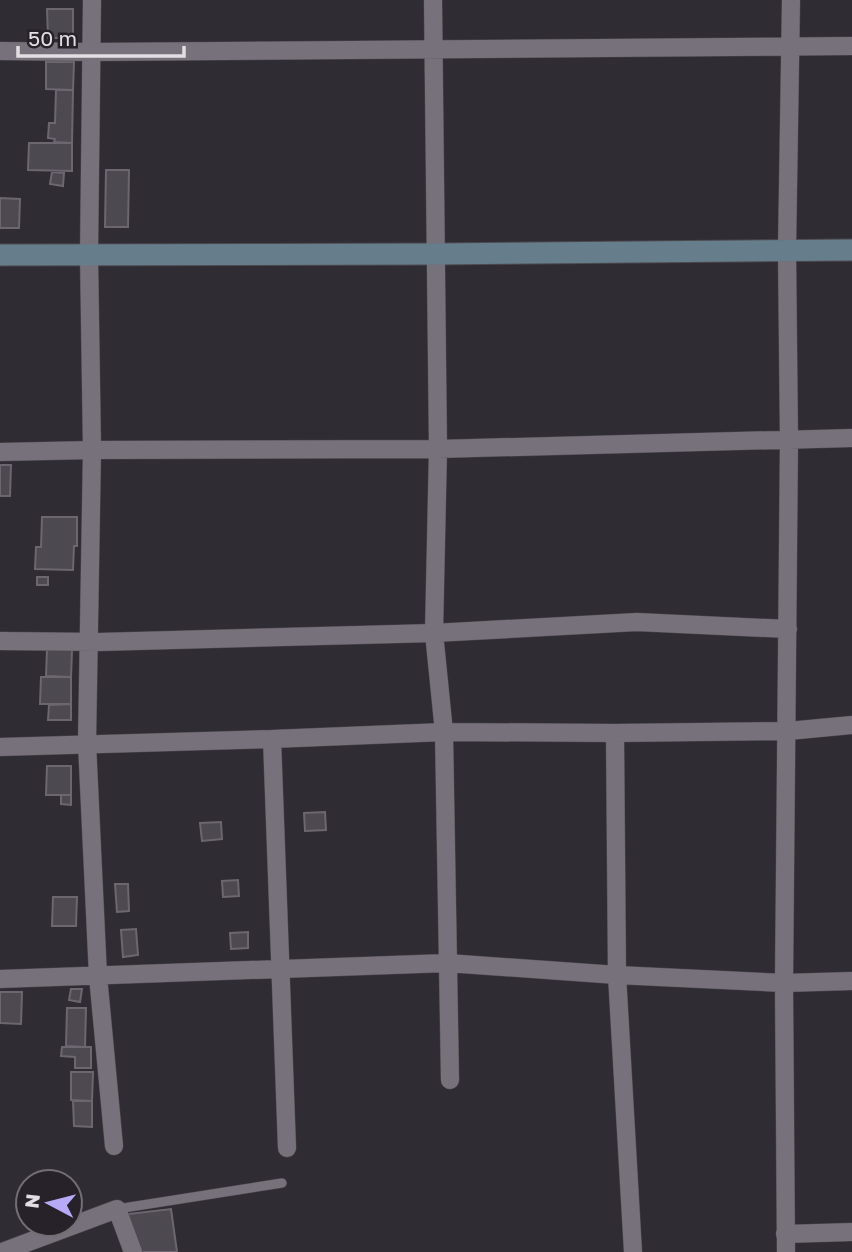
<svg xmlns="http://www.w3.org/2000/svg" width="852" height="1252" font-family="'Golos Text',sans-serif">
<style>
.building{fill:#4d4951;stroke:#6b666f;stroke-width:2}
.lines{fill:none;stroke-linecap:round;stroke-linejoin:round}
.lane-casing{stroke:#4d494f;stroke-width:10}
.street-casing{stroke:#4d494f;stroke-width:19}
.secondary-casing{stroke:#4d494f;stroke-width:23}
.lane{stroke:#76717a;stroke-width:9}
.street{stroke:#76717a;stroke-width:18}
.secondary{stroke:#667e8b;stroke-width:21}
</style>
<rect width="100%" height="100%" fill="#302c34"/>
<path class="building" d="M47 9H73V38H48Z
M46 62H74L73 90 46 89Z
M56 90H73L72 143 54 142 55 139 48 138 49 123H55Z
M29 143H72V171L28 170Z
M106 170H129L128 227H105Z
M52 172 64 173 63 186 50 184Z
M0 198 20 199 19 228H0Z
M0 465H11L10 496H0Z
M42 517H77V546H74L73 570 35 569 36 547H41Z
M37 577H48V585H37Z
M47 650H72L71 677 46 676Z
M41 677H71V704H40Z
M71 704V720H48L49 705Z
M47 766H71V795H46Z
M61 795H71V805L61 804Z
M325 812 326 830 305 831 304 813Z
M221 822 222 839 202 841 200 823Z
M238 880 239 896 223 897 222 881Z
M115 884H128L129 911 117 912Z
M53 897H77L76 926H52Z
M136 929 138 955 123 957 121 930Z
M248 932V948L231 949 230 933Z
M71 989H82L80 1002 69 1000Z
M0 992H22L21 1024 0 1023Z
M67 1008H86L85 1047 66 1046Z
M62 1047H91V1068H75V1057L61 1056Z
M71 1072H93L92 1101 71 1100Z
M73 1101H92V1127L74 1126Z
M171 1209 177 1252H141L128 1214Z"/>
<g class="lines">
<defs>
<path id="lane" d="M117 1209 282 1183"/>
<path id="street" d="M92 0 89 255 92 450 87 743 98 976 114 1146
M433 0 438 449 434 633 444 732 450 1080
M0 51 91 52 852 46
M0 452 92 450 438 449 852 438
M0 641 99 642 434 633 637 622 788 629
M615 733 617 975 633 1252
M272 739 287 1148
M0 747 272 739 444 732 615 733 788 731 852 725
M0 979 447 963 617 975 784 983 852 981
M785 1234 852 1232
M2 1252 117 1209 133 1252
M786 1252 784 983 789 440 787 250 791 0"/>
<path id="secondary" d="M0 255 435 254 852 250"/>
</defs>
<use href="#lane" class="lane-casing"/>
<use href="#street" class="street-casing"/>
<use href="#secondary" class="secondary-casing"/>
<use href="#lane" class="lane"/>
<use href="#street" class="street"/>
<use href="#secondary" class="secondary"/>
</g>
<g transform="translate(49 1203) rotate(277)"><circle r="33" fill="#27222a" stroke="#726e74" stroke-width="2"/>
<path d="M0-5L12 26L0 18L-12 26Z" fill="#b7abf8"/>
<text y="-10" font-size="19" font-weight="bold" text-anchor="middle" fill="#e2dfe4">N</text>
</g>
<path d="M18 46v10h166v-10" fill="none" stroke="#e2dfe4" stroke-width="3.5"/>
<text x="28" y="46" font-size="21" fill="#e2dfe4" stroke="#27222a" stroke-width="5" paint-order="stroke">50 m</text>
</svg>
